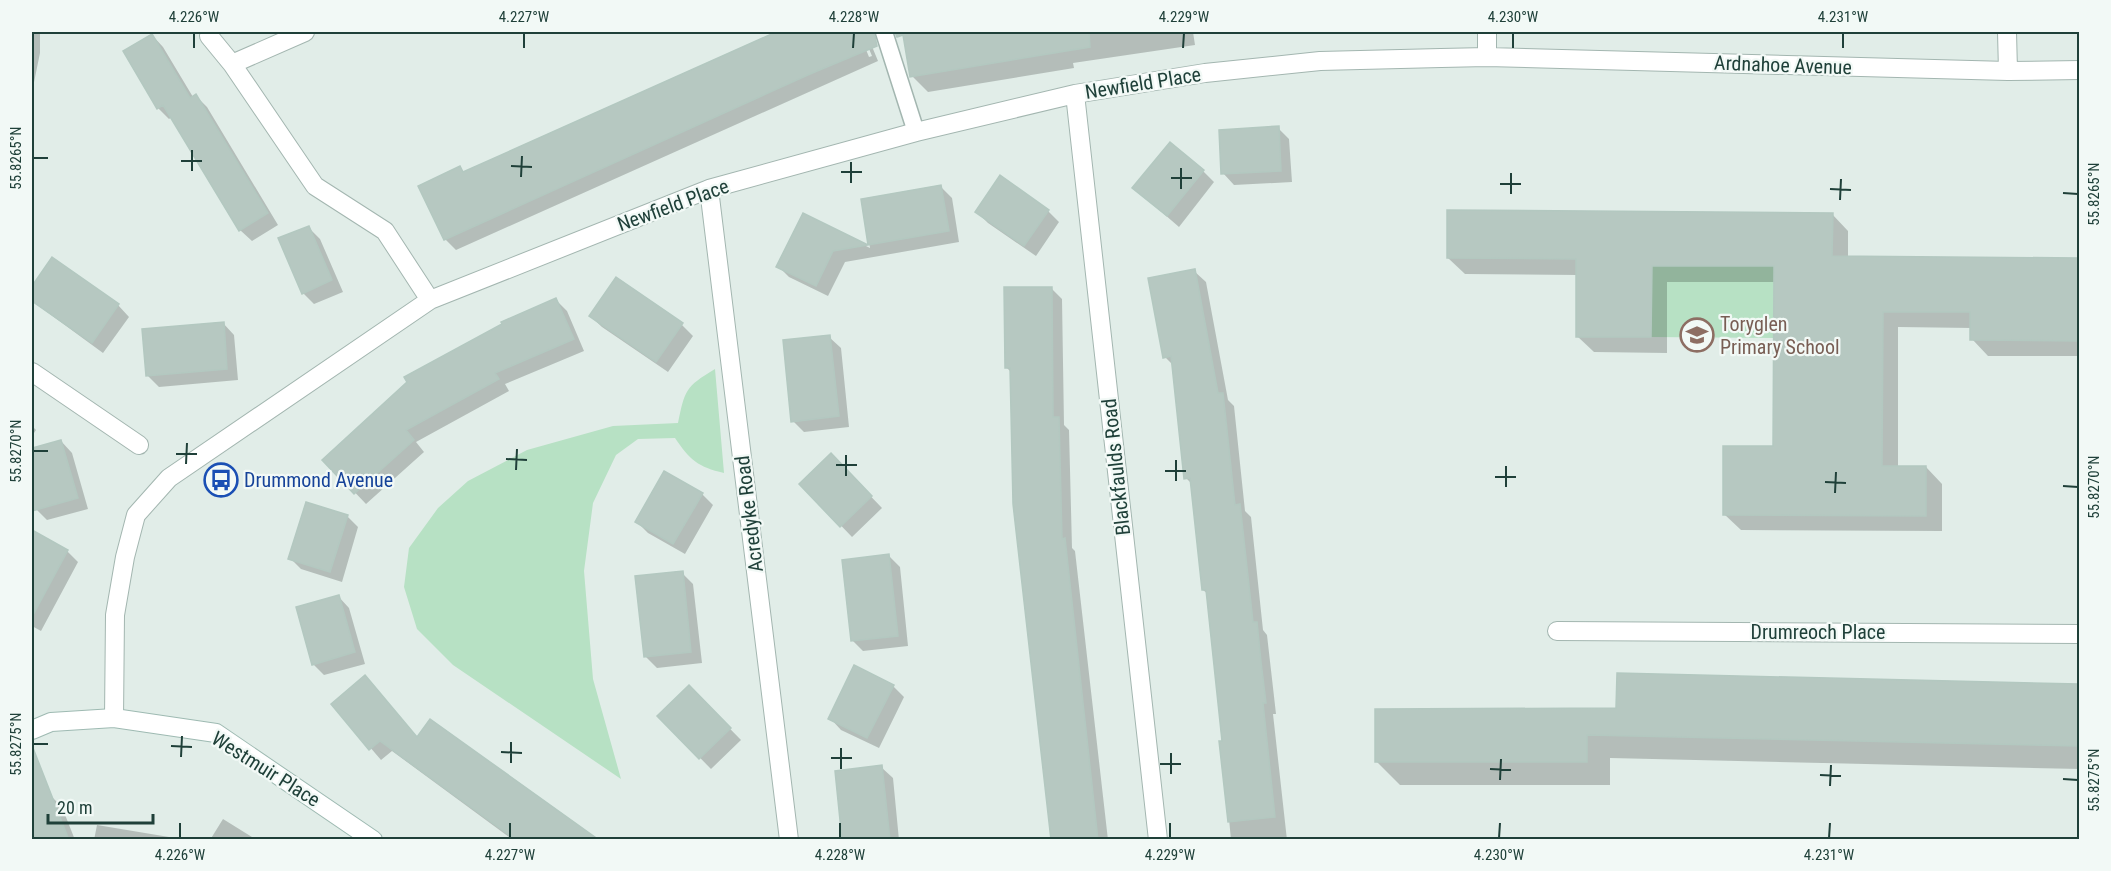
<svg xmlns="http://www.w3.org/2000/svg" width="2111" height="871" font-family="'Roboto Condensed',sans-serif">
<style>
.green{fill:#b7e1c4}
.shadow{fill:#0003}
.building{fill:#b6c8c1;stroke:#b3c8c0;stroke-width:1.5}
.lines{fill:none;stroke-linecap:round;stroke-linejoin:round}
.lane-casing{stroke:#a3b6b0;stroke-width:19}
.street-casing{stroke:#a3b6b0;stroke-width:20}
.secondary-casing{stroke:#9ebab2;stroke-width:20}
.lane{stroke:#fff;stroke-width:16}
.street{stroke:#fff;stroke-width:18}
.secondary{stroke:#fff;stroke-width:18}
.ticks{fill:none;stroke:#1f4039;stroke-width:2}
.labels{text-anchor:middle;stroke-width:4.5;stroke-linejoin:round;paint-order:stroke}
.street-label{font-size:20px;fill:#1f4039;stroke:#f2f9f6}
.education-label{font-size:20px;fill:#785e54;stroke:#f2f9f6;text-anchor:start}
.transit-label{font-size:20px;fill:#164399;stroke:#f2f9f6;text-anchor:start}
.neatline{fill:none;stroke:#1f4039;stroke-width:2}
.ticks-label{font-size:15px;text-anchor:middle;fill:#1f4039}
</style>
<rect width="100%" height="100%" fill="#e1ede8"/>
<path class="green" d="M1652 266H1774V338L1651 337Z
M715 369 724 473C698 467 690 460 675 438L638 439 616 455 593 503 584 571 593 679 621 779 453 665 417 629 404 587 409 548 438 508 468 481 527 450 613 426 678 423C685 390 685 387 715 369Z"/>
<path class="shadow" d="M32 32H40V53L32 92Z
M780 32H859L869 57 872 56 862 32H866L878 61 456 250 445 239 460 168 465 173Z
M904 32H1193L1195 45 1073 63 1074 68 928 92 912 76Z
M152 35 163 47 193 97 196 96 207 107 278 225 252 241 240 230 172 117 169 119 158 108Z
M1278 128 1289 139 1292 182 1234 185 1223 173Z
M1203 171 1214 182 1179 227 1134 188Z
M941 187 952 198 959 242 845 262 828 296 789 277 778 266 804 215 870 248 862 200Z
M1048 211 1059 222 1036 256 988 223 977 212Z
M1832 214 1848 231V258L2080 260V356H1988L1972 339V328L1898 327V467H1926L1942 484V531L1741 530 1724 514 1775 448 1776 282H1667V353L1594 352 1577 336 1578 275 1465 274 1448 258Z
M308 227 320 239 343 292 314 304 303 293Z
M52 259 118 305 129 317 103 353 32 301V289Z
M1194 271 1206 282 1228 400 1234 406 1245 511 1251 517 1263 630 1267 635 1276 714H1273L1287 840H1231L1208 594 1203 590 1192 484 1186 478 1174 366 1165 357Z
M1051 288 1062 299 1064 425 1069 430 1072 548 1075 551 1108 840H1052L1012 373 1007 368Z
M556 300 567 311 584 351 505 384 509 391 416 442 424 452 366 504 324 460Z
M590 316 682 325 693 336 668 372 602 327Z
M223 323 234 335 238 380 159 387 148 376Z
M829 337 841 348 849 427 804 432 793 421Z
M32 426 36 430 32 436Z
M61 441 72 453 88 509 47 520 36 509 32 492V450Z
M831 455 882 508 852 537 801 484Z
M702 494 713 505 685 554 648 533 637 522Z
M347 516 358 527 342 582 301 569 290 558Z
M32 532 67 551 78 562 41 631 32 626Z
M889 556 900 567 908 646 863 651 852 640Z
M682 573 693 584 702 663 657 668 646 657Z
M338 596 349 608 365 664 324 675 313 664Z
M1619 675 2080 685V769L1610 758V785H1400L1377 762 1618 710Z
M893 686 904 697 879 748 841 730 830 718Z
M689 687 741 740 711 769 659 716Z
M333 704 418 739 593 840H513L392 751 381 760Z
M881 767 893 778 899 840H844Z
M51 796 62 807 75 840H32V804Z
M223 819 257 840H210Z
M97 825 175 838 177 840H94Z"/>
<path class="building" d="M776 32H874L877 46 810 74 444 240 418 186 460 166 463 172Z
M895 32H1089L1090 47 910 77 903 35 897 37Z
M152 34 190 98 196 94 268 213 239 231 163 105 157 109 123 51Z
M1279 126 1281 171 1221 174 1219 130Z
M1170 142 1204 170 1167 216 1132 188Z
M1000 175 1049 210 1024 246 975 212Z
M941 185 949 231 833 251 816 286 776 267 803 213 868 245 861 199Z
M1447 210 1833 213 1832 256 2079 258V341L1970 340V312H1883L1882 466H1926V516L1723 515V446H1773L1774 266H1652L1651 337H1576V259L1447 258Z
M309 226 332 280 302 294 278 238Z
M52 257 119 304 92 343 32 301V286Z
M1195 269 1218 393H1223L1235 505 1240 504 1253 622H1257L1261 662 1266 703H1263L1275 817 1228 822 1219 741H1222L1206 590H1202L1190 478 1184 479 1171 356 1163 358 1148 278Z
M616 277 683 323 656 362 589 316Z
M1004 287H1052L1053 417H1059L1062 539 1065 538 1098 840H1051L1013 504 1010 368H1005Z
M556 298 574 339 495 373 499 379 406 430 414 440 354 494 322 460 407 382 404 377 502 324 501 322Z
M224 322 227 369 146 376 142 329Z
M830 335 839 416 791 422 783 340Z
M61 440 78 498 32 511V448Z
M831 453 872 496 840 527 799 484Z
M664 471 703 493 673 544 635 522Z
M306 502 348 515 330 572 288 559Z
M32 530 68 550 32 617Z
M889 554 898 636 851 641 842 560Z
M683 571 691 652 644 657 635 576Z
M339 595 355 652 312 665 296 607Z
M854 665 894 685 867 738 828 719Z
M1617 673 2079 684V746L1587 735V762H1375V709L1616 708Z
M365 675 417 737 430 719 599 840H516L380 741 369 750 331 704Z
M689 685 731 728 699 759 657 716Z
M33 748 69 840H32V749Z
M882 765 890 840H842L835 771Z"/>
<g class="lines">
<defs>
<path id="lane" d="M884 32 916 132"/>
<path id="street" d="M1487 32V57
M2007 32 2008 71
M209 36 232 64 315 186 385 231 430 300
M232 64 305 32
M1075 94 1158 840
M709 189 789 840
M32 372 139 445
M1557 631 2080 634
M114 718 115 615 125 557 136 515 169 478 430 300 709 189 916 132 1075 94 1205 73 1320 61 1441 58 1487 57 2008 71 2080 70"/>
<path id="secondary" d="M32 730 51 722 114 718 216 733 373 840"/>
</defs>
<use href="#lane" class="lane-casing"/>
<use href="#street" class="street-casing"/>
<use href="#secondary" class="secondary-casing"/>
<use href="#lane" class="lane"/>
<use href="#street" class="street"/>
<use href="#secondary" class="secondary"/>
</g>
<path class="ticks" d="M194 48V33M524 48V33M853 48 854 33M1183 48 1184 33M1513 48V33M1843 48V33M33 158H48M181 161H202M511 166 532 167M192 171V150M841 172H862M521 177 522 156M1171 178H1192M851 183V162M1500 184H1521M1181 189V168M1830 189 1851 190M2063 193 2078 194M1511 194V173M1840 200 1841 179M33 451H48M176 454H197M506 459 527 460M186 464 187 443M836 465H857M516 470 517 449M1165 471H1186M846 476V455M1495 477H1516M1176 481V460M1825 482 1846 483M2063 486 2078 487M1506 487V466M1835 493 1836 472M33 744H48M171 746 192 747M501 752 522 753M181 757 182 736M831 758H852M511 763V742M1160 764H1181M841 769V748M1490 769 1511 770M1171 774V753M1820 775 1841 776M2063 779 2078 780M1500 780 1501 759M1830 786 1831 765M180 838V823M510 838V823M840 838V823M1170 838V823M1499 838 1500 823M1829 838 1830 823"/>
<defs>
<symbol id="school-ring" viewBox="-11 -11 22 22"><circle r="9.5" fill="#f2f9f6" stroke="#8d6e63" stroke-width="1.5"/><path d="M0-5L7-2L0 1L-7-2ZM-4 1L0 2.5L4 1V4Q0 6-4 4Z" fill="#8d6e63"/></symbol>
<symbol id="bus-ring" viewBox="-11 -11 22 22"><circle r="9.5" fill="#f2f9f6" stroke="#1a4fb4" stroke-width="1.5"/><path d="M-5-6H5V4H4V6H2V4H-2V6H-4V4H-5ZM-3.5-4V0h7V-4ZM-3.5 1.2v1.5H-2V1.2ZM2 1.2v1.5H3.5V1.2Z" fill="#1a4fb4"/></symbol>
</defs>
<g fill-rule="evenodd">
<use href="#school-ring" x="1678" y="316" width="38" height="38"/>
<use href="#bus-ring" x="202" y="461" width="38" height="38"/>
</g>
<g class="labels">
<g class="street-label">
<text transform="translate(1783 65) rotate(2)" y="7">Ardnahoe Avenue</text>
<text transform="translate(1143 83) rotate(-9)" y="7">Newfield Place</text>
<text transform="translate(673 205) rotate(-20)" y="7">Newfield Place</text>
<text transform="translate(1116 467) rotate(-96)" y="7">Blackfaulds Road</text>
<text transform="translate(749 514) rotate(-97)" y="7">Acredyke Road</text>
<text x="1818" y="639">Drumreoch Place</text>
<text transform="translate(266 769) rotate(32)" y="7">Westmuir Place</text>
</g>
<g class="education-label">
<text x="1720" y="331">Toryglen<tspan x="1720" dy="23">Primary School</tspan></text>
</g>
<g class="transit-label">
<text x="244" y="487">Drummond Avenue</text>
</g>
</g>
<rect width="2111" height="871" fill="none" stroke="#f2f9f6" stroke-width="66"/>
<path d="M48 814v9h105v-9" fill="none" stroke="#1f4039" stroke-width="3"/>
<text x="57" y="814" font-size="18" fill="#1f4039" stroke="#f2f9f6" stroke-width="4.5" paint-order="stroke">20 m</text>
<rect x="33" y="33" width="2045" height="805" class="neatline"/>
<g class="ticks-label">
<text x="194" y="22">4.226°W</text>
<text x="524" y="22">4.227°W</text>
<text x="854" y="22">4.228°W</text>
<text x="1184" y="22">4.229°W</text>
<text x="1513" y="22">4.230°W</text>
<text x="1843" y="22">4.231°W</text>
<text transform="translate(16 158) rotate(-90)" y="5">55.8265°N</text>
<text transform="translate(2094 194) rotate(-90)" y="5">55.8265°N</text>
<text transform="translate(16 451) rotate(-90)" y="5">55.8270°N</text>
<text transform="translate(2094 487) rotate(-90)" y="5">55.8270°N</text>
<text transform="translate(16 744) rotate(-90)" y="5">55.8275°N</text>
<text transform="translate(2094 780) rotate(-90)" y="5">55.8275°N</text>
<text x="180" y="860">4.226°W</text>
<text x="510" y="860">4.227°W</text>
<text x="840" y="860">4.228°W</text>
<text x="1170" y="860">4.229°W</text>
<text x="1499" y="860">4.230°W</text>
<text x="1829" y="860">4.231°W</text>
</g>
</svg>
